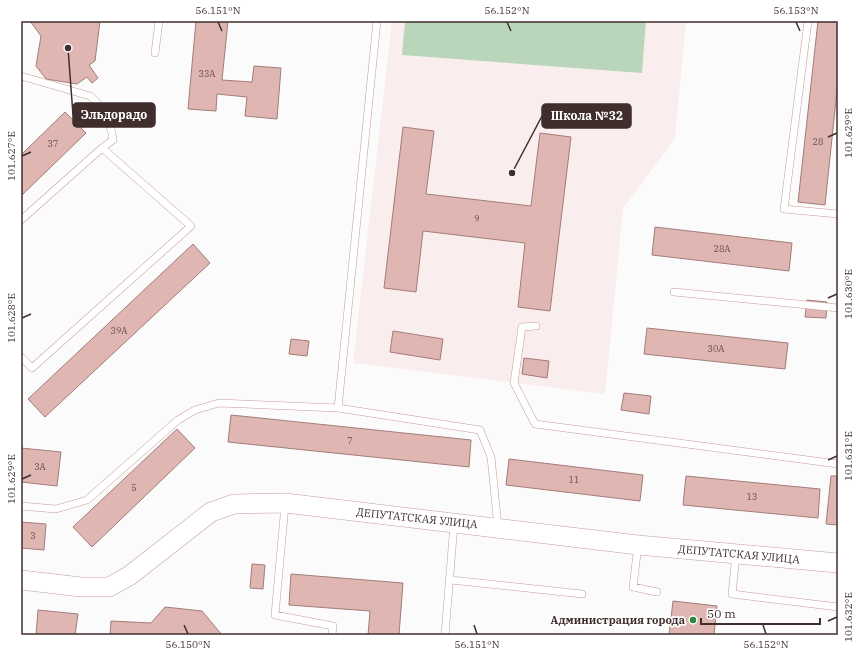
<svg xmlns="http://www.w3.org/2000/svg" width="859" height="656" font-family="'IBM Plex Serif',serif">
<style>
.built{fill:#f9eeed}
.green{fill:#b9d6bb}
.building{fill:#dfb6b1;stroke:#a37c78}
.lines{fill:none;stroke-linecap:round;stroke-linejoin:round}
.lane-casing{stroke:#c59c98;stroke-width:8}
.secondary-casing{stroke:#c59c98;stroke-width:20}
.lane{stroke:#fff;stroke-width:7}
.secondary{stroke:#fff;stroke-width:19}
.ticks{fill:none;stroke:#3f2e2c;stroke-width:1.5}
.poi-dot{fill:#298b40;stroke:#fff;stroke-width:1.5}
.labels{text-anchor:middle;stroke-width:3.5;stroke-linejoin:round;paint-order:stroke}
.number-label{font-size:9px;fill:#67504d}
.street-label{font-size:11px;fill:#3f2e2c;stroke:#fff}
.poi-label{font-size:11px;font-weight:bold;fill:#3f2e2c;stroke:#fff;text-anchor:end}
.leader{fill:none;stroke:#3f2e2c;stroke-width:1.5}
.callout-dot{fill:#3f2e2c;stroke:#fff;stroke-width:1.5}
.callout{fill:#3f2e2c;stroke:#3f2e2c;stroke-width:1.5}
.callout-label{font-size:12px;text-anchor:middle;font-weight:bold;fill:#fff}
.neatline{fill:none;stroke:#3f2e2c;stroke-width:1.5}
.ticks-label{font-size:10px;text-anchor:middle;fill:#3f2e2c}
</style>
<rect width="100%" height="100%" fill="#fbfbfb"/>
<path class="built" d="M392 21H686L675 138 623 209 605 394 353 363Z"/>
<path class="green" d="M405 21H646L642 73 402 55Z"/>
<path class="building" d="M30 21H100L95 61 89 65 98 78 92 83 87 77 77 84 46 79 36 66 41 36Z
M196 21H228L222 80 252 82 254 66 281 68 277 119 245 116 247 97 217 94 216 111 188 109Z
M818 21H838V81L825 205 798 202Z
M65 112 86 133 21 196V155Z
M403 127 434 131 426 194 531 206 540 133 571 137 550 311 518 307 525 243 423 231 416 292 384 288Z
M655 227 792 243 789 271 652 255Z
M193 244 210 263 45 417 28 399Z
M807 300 827 302 826 318 805 317Z
M647 328 788 343 785 369 644 354Z
M393 331 443 339 440 360 390 352Z
M291 339 309 341 307 356 289 354Z
M524 358 549 361 547 378 522 374Z
M624 393 651 396 649 414 621 410Z
M231 415 471 440 469 467 228 442Z
M177 429 195 448 92 547 73 527Z
M21 448 61 452 57 486 21 482Z
M509 459 643 475 640 501 506 485Z
M686 476 820 489 818 518 683 505Z
M831 476H838V525L826 524Z
M21 522 46 524 44 550 21 548Z
M252 564 265 565 263 589 250 588Z
M291 574 403 583 399 635H368L370 611 289 605Z
M673 601 717 606 714 635H669Z
M165 607 202 611 222 635H110L111 621 151 623Z
M38 610 78 614 75 635H36Z"/>
<g class="lines">
<defs>
<path id="lane" d="M808 21 784 209 838 214
M155 53 159 21
M21 76 90 96C104 108 111 123 113 140L102 148 191 226 32 368 21 357
M21 220 102 148
M674 292 838 308
M536 326 522 327 514 383 535 424 838 464
M338 408 377 21
M285 505 275 615 333 626 332 635
M21 506 56 509 87 500 178 420 195 410 219 403 338 408 480 430 491 457 498 527
M638 545 633 587 657 592
M736 555 732 594 838 607
M451 580 582 594
M445 635 454 524"/>
<path id="secondary" d="M21 580 81 587H109L129 576 211 512 234 504 285 503 638 545 838 563"/>
</defs>
<use href="#lane" class="lane-casing"/>
<use href="#secondary" class="secondary-casing"/>
<use href="#lane" class="lane"/>
<use href="#secondary" class="secondary"/>
</g>
<path class="ticks" d="M218 22 222 31M507 22 511 31M796 22 800 31M828 137 837 133M22 156 31 152M828 298 837 294M22 318 31 314M828 460 837 456M22 479 31 475M828 621 837 617M184 625 188 634M474 625 477 634M763 625 766 634"/>
<circle class="poi-dot" cx="693" cy="620" r="4"/>
<g class="labels">
<g class="number-label">
<text x="207" y="77">33А</text>
<text x="818" y="145">28</text>
<text x="53" y="147">37</text>
<text x="477" y="222">9</text>
<text x="722" y="252">28А</text>
<text x="119" y="334">39А</text>
<text x="716" y="352">30А</text>
<text x="350" y="444">7</text>
<text x="40" y="470">3А</text>
<text x="574" y="483">11</text>
<text x="134" y="491">5</text>
<text x="752" y="500">13</text>
<text x="33" y="539">3</text>
</g>
<g class="street-label">
<text transform="translate(417 518) rotate(6)" y="4">ДЕПУТАТСКАЯ УЛИЦА</text>
<text transform="translate(739 554) rotate(5)" y="4">ДЕПУТАТСКАЯ УЛИЦА</text>
</g>
<g class="poi-label">
<text x="685" y="624">Администрация города</text>
</g>
</g>
<path class="leader" d="M68 48L73 115M512 173L542 116"/>
<g class="callout-dot">
<circle cx="68" cy="48" r="4"/>
<circle cx="512" cy="173" r="4"/>
</g>
<g class="callout">
<rect x="73" y="103" width="82" height="24" rx="4"/>
<rect x="542" y="104" width="89" height="24" rx="4"/>
</g>
<g class="callout-label">
<text x="114" y="119">Эльдорадо</text>
<text x="587" y="120">Школа №32</text>
</g>
<rect width="859" height="656" fill="none" stroke="#ffffff" stroke-width="44"/>
<path d="M701 618v6h119v-6" fill="none" stroke="#3f2e2c" stroke-width="2"/>
<text x="707" y="618" font-size="12" fill="#3f2e2c" stroke="#ffffff" stroke-width="3" paint-order="stroke">50 m</text>
<rect x="22" y="22" width="815" height="612" class="neatline"/>
<g class="ticks-label">
<text x="218" y="14">56.151°N</text>
<text x="507" y="14">56.152°N</text>
<text x="796" y="14">56.153°N</text>
<text transform="translate(848 133) rotate(-90)" y="4">101.629°E</text>
<text transform="translate(11 156) rotate(-90)" y="4">101.627°E</text>
<text transform="translate(848 294) rotate(-90)" y="4">101.630°E</text>
<text transform="translate(11 318) rotate(-90)" y="4">101.628°E</text>
<text transform="translate(848 456) rotate(-90)" y="4">101.631°E</text>
<text transform="translate(11 479) rotate(-90)" y="4">101.629°E</text>
<text transform="translate(848 617) rotate(-90)" y="4">101.632°E</text>
<text x="188" y="648">56.150°N</text>
<text x="477" y="648">56.151°N</text>
<text x="766" y="648">56.152°N</text>
</g>
</svg>
